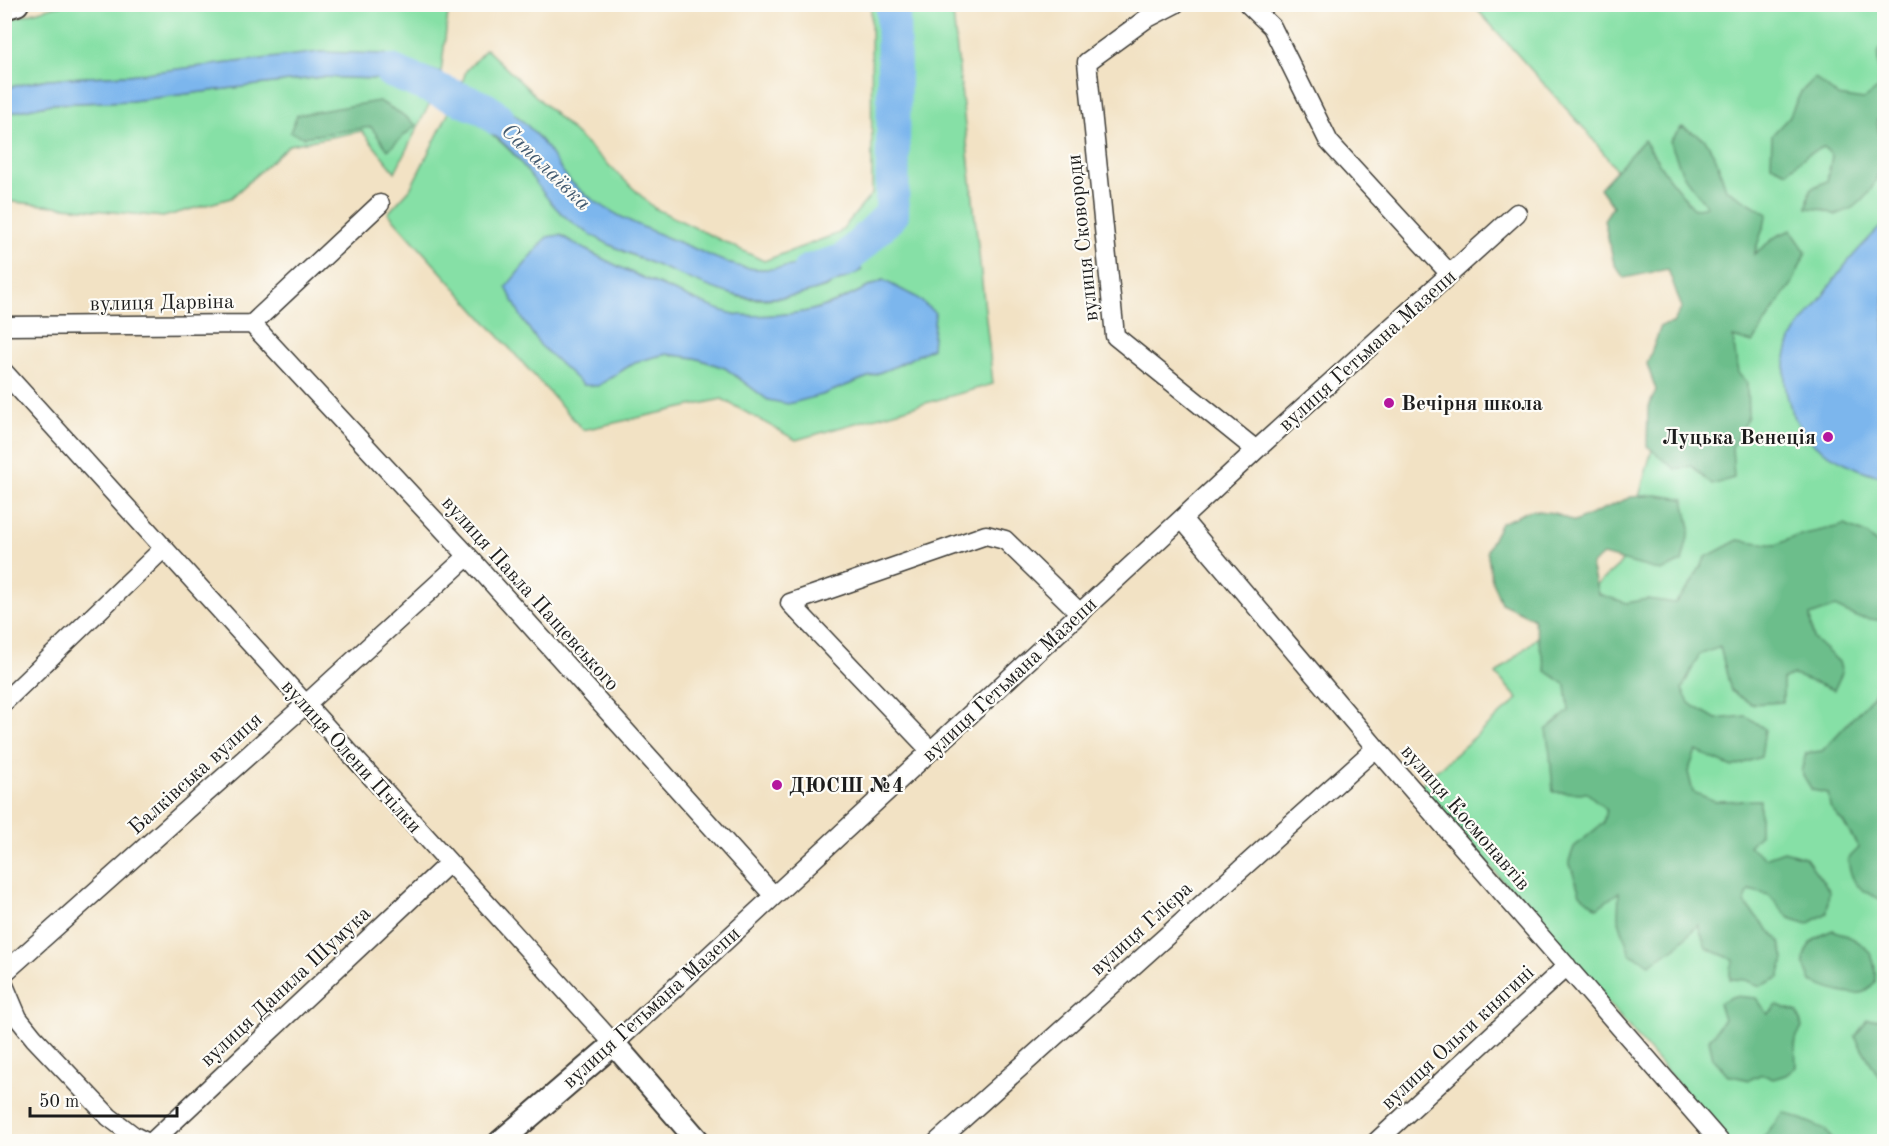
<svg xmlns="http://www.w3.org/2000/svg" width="1889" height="1146" font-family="'Old Standard TT',serif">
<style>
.green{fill:#86e0a6;stroke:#517e61;stroke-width:1.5;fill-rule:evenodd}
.forest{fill:#6cbe8b;stroke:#446d54;stroke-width:1.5}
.water{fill:#7bb6ed;stroke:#4c6984;stroke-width:1.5}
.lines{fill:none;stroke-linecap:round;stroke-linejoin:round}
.river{stroke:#7bb6ed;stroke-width:34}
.minor-casing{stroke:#3c3a35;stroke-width:21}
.tertiary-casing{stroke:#3c3a35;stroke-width:26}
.minor{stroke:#fff;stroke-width:18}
.tertiary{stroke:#fff;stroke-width:22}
.poi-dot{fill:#b5179e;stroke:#fdfcf7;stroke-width:2}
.labels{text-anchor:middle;stroke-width:4.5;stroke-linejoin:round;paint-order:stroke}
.street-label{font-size:21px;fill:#1c1c1c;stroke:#fdfcf7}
.poi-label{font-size:21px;font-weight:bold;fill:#1c1c1c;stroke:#fdfcf7;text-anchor:start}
.water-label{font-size:22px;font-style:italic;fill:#425a70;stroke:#fdfcf7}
</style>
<rect width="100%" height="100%" fill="#fdfcf7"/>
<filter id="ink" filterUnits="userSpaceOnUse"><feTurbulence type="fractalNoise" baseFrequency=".0167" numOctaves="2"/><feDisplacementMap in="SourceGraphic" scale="12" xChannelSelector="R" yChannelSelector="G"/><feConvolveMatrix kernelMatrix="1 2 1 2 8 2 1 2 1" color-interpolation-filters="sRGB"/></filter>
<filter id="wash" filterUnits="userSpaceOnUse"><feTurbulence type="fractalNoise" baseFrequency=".008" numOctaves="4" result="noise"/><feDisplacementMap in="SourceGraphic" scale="24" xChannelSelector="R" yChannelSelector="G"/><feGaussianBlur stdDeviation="1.35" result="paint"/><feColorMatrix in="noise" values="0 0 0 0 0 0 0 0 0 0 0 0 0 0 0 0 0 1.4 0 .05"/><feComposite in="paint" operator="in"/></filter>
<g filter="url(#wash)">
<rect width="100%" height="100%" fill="#f2e2c4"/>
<path class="green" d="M69 4 449 5 441 73 384 54 128 75 48 79 5 88V21L55 6Z
M871 5H952L993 384 796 440 722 399 583 430 388 213 410 189 452 106C475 122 497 136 516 157 535 177 546 202 569 220 605 247 651 263 693 279 708 284 724 293 740 297 766 303 804 294 830 286L847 245C815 261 782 273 746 268 729 265 711 256 695 249 652 231 605 215 571 182 560 171 552 155 542 142 520 114 494 97 462 83L466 71 486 49 654 208 764 261 839 233 872 194ZM560 235C599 259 640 277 683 295 700 302 720 312 739 315 759 317 782 315 803 312 831 307 857 292 883 280L932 348 896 366 822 395 768 400 725 368 695 358 666 354 635 362 598 386Z
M1473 5H1884V1141H1727L1420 785 1518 699 1496 674 1621 563 1699 277 1588 133Z
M321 77 379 79 432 99 395 172 362 131 289 145 231 198 163 217 5 201 4 114 51 104 131 101Z"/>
<path class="forest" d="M1884 41V120H1877C1882 152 1886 180 1858 204 1852 209 1843 212 1836 215L1820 209 1807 208 1810 189 1827 181 1832 156 1824 147 1808 154 1787 172 1771 165 1772 135 1789 117 1801 92 1815 78 1838 96 1863 100 1879 88 1878 55Z
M379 101 400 113 416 125 388 150 371 127 303 137 290 132 297 115Z
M1682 127 1705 139 1716 158 1726 189 1768 214 1754 254 1777 236 1791 230 1806 252 1792 284 1777 304 1753 343 1733 337 1738 373 1747 383 1748 416 1732 447 1734 478 1712 485 1692 466 1675 469 1647 446 1648 409 1656 390 1647 364 1661 326 1673 323 1682 308 1668 269 1624 278 1614 264 1604 220 1613 206 1600 188 1644 140 1666 174 1694 209 1707 206 1683 175 1670 141Z
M1656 495 1684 499 1690 529 1682 562 1661 571 1603 555 1591 565 1598 594 1627 603 1647 599 1675 603 1689 587 1706 557 1738 540 1776 545 1796 536 1845 525 1868 535 1884 551V621L1856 617 1835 607 1810 616 1813 638 1839 662 1842 673 1834 690 1794 675 1783 679V702L1751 704 1731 691 1720 647 1699 655 1682 689 1689 703 1716 719 1746 716 1765 729 1761 757 1732 767 1696 751 1688 772 1693 792 1715 801 1760 800V834L1749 846 1765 858 1784 851 1805 857 1829 890 1827 913 1808 924 1789 918 1769 895 1749 890 1744 903 1780 942 1784 959 1779 978 1760 986 1745 980 1730 979V968L1734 960 1706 948 1698 925 1677 946 1650 964 1630 954 1618 918 1619 892 1597 908 1580 894 1569 861 1574 847 1603 823 1606 809 1587 793 1553 792 1550 754 1546 730 1569 711 1566 685 1546 671 1533 618 1501 603 1492 581 1487 550 1501 523 1531 510 1554 513 1574 522 1631 497Z
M1884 666V901C1861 890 1851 887 1848 859L1859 848 1843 822 1830 807 1828 793 1812 790 1801 772 1806 753 1822 751 1874 695Z
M1833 930C1861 940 1878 950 1875 982 1872 985 1868 990 1864 992 1848 998 1825 987 1811 982 1809 976 1805 969 1804 963 1803 944 1818 936 1833 930Z
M1734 996 1756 998 1768 1014 1777 1005 1798 1012 1802 1028 1795 1040 1796 1067 1786 1075 1773 1079 1762 1074 1749 1080 1728 1075 1713 1058 1709 1040 1724 1019 1719 1003Z
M1882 1019 1884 1021V1085L1855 1037 1867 1020Z
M1784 1112 1825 1129 1833 1141H1764L1762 1139Z"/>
<path class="water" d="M320 52 384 54 441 73 432 99 379 79 321 77 131 101 51 104 5 114V88L48 79 128 75Z
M462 83C493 97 520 114 542 142 552 154 560 170 571 182 605 215 652 231 695 249 711 256 729 265 746 268 782 273 815 261 847 245L862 270C829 287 800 299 762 298 755 297 746 298 739 296 711 290 684 276 658 266 628 253 595 240 569 220 548 203 535 181 519 160 501 137 476 122 452 106Z
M1884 223V476C1867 475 1823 454 1811 441 1786 414 1777 372 1792 338 1797 327 1807 317 1814 308 1825 293 1835 278 1847 263 1858 249 1872 236 1884 223Z
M560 235C599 259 640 277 683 295 700 302 720 312 739 315 759 317 782 315 803 312 831 307 857 292 883 280L916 297 935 313 932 348 896 366 822 395 788 404 768 400 725 368 695 358 666 354 635 362 598 386 583 385 540 345 523 320 506 287 547 237Z"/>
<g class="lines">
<path class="river" d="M391 71 485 109 498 119
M809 271 845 260 892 214 894 74 893 4"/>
</g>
</g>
<g filter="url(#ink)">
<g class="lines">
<defs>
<path id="minor" d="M1175 4 1146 19 1087 62 1115 336 1256 450
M1248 4 1272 27 1329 142 1450 274
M252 324 468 556 774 896
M4 326 252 324 380 204
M4 372 614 1044 1256 450 1517 213
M1182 519 1376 748 1720 1142
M4 702 164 548
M931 751 790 603 986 535 1005 540 1080 613
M4 973 305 705 468 556
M4 985 18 1018 34 1038 109 1117 134 1136 146 1142
M152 1142 449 863
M937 1142 1376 748
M1376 1142 1567 966"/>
<path id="tertiary" d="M4 8 17 4
M500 1142 614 1044 699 1142"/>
</defs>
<use href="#minor" class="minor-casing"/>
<use href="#tertiary" class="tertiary-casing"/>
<use href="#minor" class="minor"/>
<use href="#tertiary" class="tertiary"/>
</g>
</g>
<g class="poi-dot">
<circle cx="1389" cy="403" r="6"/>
<circle cx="1828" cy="437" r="6"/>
<circle cx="777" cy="785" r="6"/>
</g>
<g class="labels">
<g class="street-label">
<text transform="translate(1082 238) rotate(-96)" y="7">вулиця Сковороди</text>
<text transform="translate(162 302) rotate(-1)" y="7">вулиця Дарвіна</text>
<text transform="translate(1367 350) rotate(-42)" y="7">вулиця Гетьмана Мазепи</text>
<text transform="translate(531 593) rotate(48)" y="7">вулиця Павла Пащевського</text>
<text transform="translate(1009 679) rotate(-43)" y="7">вулиця Гетьмана Мазепи</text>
<text transform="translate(352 756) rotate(48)" y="7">вулиця Олени Пчілки</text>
<text transform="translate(195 773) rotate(-42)" y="7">Балківська вулиця</text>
<text transform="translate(1466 817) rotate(49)" y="7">вулиця Космонавтів</text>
<text transform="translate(1141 928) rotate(-42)" y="7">вулиця Глієра</text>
<text transform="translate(285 986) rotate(-43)" y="7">вулиця Данила Шумука</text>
<text transform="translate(651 1007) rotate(-42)" y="7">вулиця Гетьмана Мазепи</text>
<text transform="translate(1457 1037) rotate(-43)" y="7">вулиця Ольги княгині</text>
</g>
<g class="poi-label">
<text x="1401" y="410">Вечірня школа</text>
<text x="1816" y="444" text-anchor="end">Луцька Венеція</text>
<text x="789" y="792">ДЮСШ №4</text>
</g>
<g class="water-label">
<text transform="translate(547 166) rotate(44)" y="8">Сапалаївка</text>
</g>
</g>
<rect width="1889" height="1146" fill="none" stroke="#fdfcf7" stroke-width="24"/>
<path d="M30 1107v9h147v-9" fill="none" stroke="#1c1c1c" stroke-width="3"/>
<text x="39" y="1107" font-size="18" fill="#1c1c1c" stroke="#fdfcf7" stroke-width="4.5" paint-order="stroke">50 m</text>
</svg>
